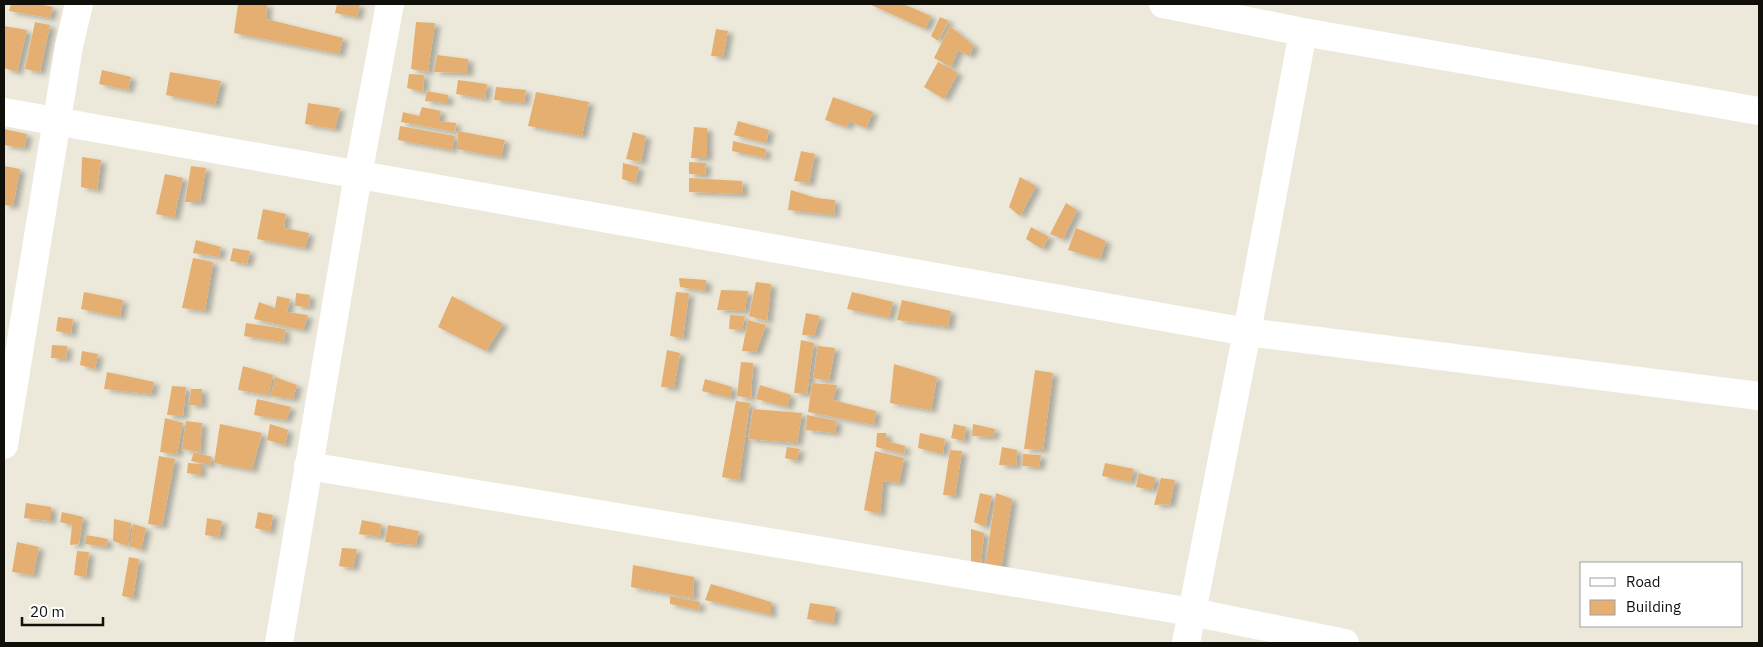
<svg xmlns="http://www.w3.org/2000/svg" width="1763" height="647" font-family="'IBM Plex Sans',sans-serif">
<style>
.building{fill:#e4af6f;filter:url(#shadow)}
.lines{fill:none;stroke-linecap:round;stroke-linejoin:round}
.minor{stroke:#fff;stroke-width:28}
</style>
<defs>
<filter id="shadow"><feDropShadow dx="5.5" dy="3" stdDeviation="2.5" flood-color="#0004"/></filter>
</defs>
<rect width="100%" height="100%" fill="#ece9da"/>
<path class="building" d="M11 4H39L53 7 50 18 9 11Z
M238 4H267L266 19 343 38 339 54 234 33Z
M337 4H360L357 17 335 13Z
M869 4H903L931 16 925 29Z
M940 17 949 21 938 41 931 36Z
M35 22 50 25 40 72 25 69Z
M416 22 435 23 428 72 411 69Z
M4 26 27 30 17 72 4 68Z
M950 26 974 46 969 56 958 50 951 67 934 58Z
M716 29 728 31 723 57 711 56Z
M437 55 468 59V73L434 72Z
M938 62 958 73 944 99 924 87Z
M102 70 131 77 128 90 99 84Z
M170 72 221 81 215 105 166 95Z
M409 74 424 75 423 92 407 88Z
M458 80 487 84 485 99 456 94Z
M496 87 526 90 524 103 494 100Z
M427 91 448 95V103L425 101Z
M536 92 589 102 582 136 528 126Z
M833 97 873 112 866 128 849 121 847 127 825 120Z
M308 103 340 108 335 129 305 124Z
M422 107 441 111 439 121 456 123 455 132 401 122 403 112 419 116Z
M738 121 769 130 766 143 734 135Z
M400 126 455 136 452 150 398 140Z
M694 127 707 128V158H691Z
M4 129 27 134 24 148 4 145Z
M458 131 505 140 501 157 457 149Z
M633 132 646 136 641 162 626 159Z
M733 141 766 149 765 158 732 151Z
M801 151 815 154 809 183 794 181Z
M82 157 101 160 97 190 81 187Z
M689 162 706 163 705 175 689 174Z
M623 163 639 167 635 183 622 179Z
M4 166 20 169 13 206 4 205Z
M191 166 206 168 200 202H185Z
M165 174 183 178 174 218 156 214Z
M1020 177 1036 186 1020 216 1009 207Z
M689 178 742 181 743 194 689 192Z
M791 190 816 198 835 200 834 215 788 210Z
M1066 203 1077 210 1063 239 1050 234Z
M263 209 286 214 284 228 309 233 305 248 257 239Z
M1031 227 1049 237 1042 249 1026 239Z
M1076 228 1106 241 1100 259 1068 250Z
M196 240 221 247 219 257 193 253Z
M233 248 250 251 247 264 230 261Z
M193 258 213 262 205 311 182 308Z
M679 278 706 280V291L680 287Z
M756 282 771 284 767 321 749 316Z
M721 290 748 291 745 311 717 310Z
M84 292 123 300 120 317 81 309Z
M676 292 689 293 683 338 670 336Z
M852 292 893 302 889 318 847 309Z
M296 293 310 295 309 307 295 306Z
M277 296 290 299 287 312 308 315 303 330 254 319 259 302 275 308Z
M452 296 503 324 486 351 438 327Z
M902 300 951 311 948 327 897 320Z
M806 313 820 316 814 336 802 335Z
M730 315 745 316 742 330 729 329Z
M58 317 73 319 71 334 56 331Z
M748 320 766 325 756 352 742 351Z
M246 323 285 329 284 342 244 336Z
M801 340 814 343 807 394 794 393Z
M52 345 67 346 66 359 51 358Z
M818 346 835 348 829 381 813 378Z
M667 350 680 353 674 388 661 387Z
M82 351 98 354 95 369 80 365Z
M741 362 753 363 751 398 737 396Z
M894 364 937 377 931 410 890 403Z
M243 366 273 375 269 395 238 390Z
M1035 370 1053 373 1043 450 1024 449Z
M107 372 154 382 151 394 104 389Z
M275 377 297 385 293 399 271 396Z
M705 379 732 387 730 398 702 391Z
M812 383 837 385 833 400 876 411 874 425 808 412Z
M760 385 791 395 787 407 756 399Z
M172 386 186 387 183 416 167 415Z
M191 389H202V405H189Z
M257 399 291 407 286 420 254 415Z
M736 401 750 403 739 480 722 477Z
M753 409 802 413 797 443 748 439Z
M807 415 837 421 835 433 806 430Z
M165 418 183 423 177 454 160 452Z
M186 421 202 423 200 452 182 449Z
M220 424 262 433 252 470 214 463Z
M270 424 288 430 285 445 267 440Z
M954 424 966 427 964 441 951 438Z
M973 424 995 429 993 437 972 436Z
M877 433H886L887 441 905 446 904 454 876 447Z
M920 433 945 439 943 454 918 448Z
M787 447 800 449 796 461 785 458Z
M1002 447 1017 450 1016 466 999 465Z
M950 450 962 451 955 496 943 495Z
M875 451 904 458 899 483 883 481 880 514 864 510Z
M194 452 212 457 209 465 191 461Z
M1023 454 1041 455 1039 467 1022 466Z
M159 456 175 459 162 526 148 524Z
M188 463 201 464V475L187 473Z
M1105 463 1134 469 1130 482 1102 476Z
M1139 473 1156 478 1152 490 1136 487Z
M1161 478 1175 480 1170 504 1154 505Z
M980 493 992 496 985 527 974 522Z
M996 493 1012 499 1001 570 985 568Z
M26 503 51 507V521L24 518Z
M62 512 83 517 79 544 70 545 72 525 60 522Z
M258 512 273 515 270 532 255 528Z
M207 518 222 521 219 537 205 535Z
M114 519 131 523 128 546 113 541Z
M362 520 381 524 380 537 359 534Z
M133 524 146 528 141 550 130 546Z
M388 525 419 531 416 545 385 542Z
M971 529 984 533 981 565 971 562Z
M86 535 108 539 106 547 85 544Z
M17 542 39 547 33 575 12 572Z
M342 548 357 549 353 568 339 566Z
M77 551 89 552 86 577 74 575Z
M129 557 139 559 133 598 122 596Z
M633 565 694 577 693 598 631 587Z
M711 584 771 602V615L705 600Z
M670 596 700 602 699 610 670 604Z
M810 603 836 607 833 623 807 619Z"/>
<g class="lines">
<path class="minor" d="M1163 4 1303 32 1759 111
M4 112 1247 332 1759 396
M4 445 69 46 79 4
M308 466 1192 612 1345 643
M279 643 358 175 390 4
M1186 643 1247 332 1303 32"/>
</g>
<rect width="1763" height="647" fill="none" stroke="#100f0a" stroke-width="10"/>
<rect x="1580" y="562" width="162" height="65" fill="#ffffff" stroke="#9f9f9d"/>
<rect x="1590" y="578" width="25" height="8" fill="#ffffff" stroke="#9f9f9d"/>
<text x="1626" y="587" font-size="15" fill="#100f0a">Road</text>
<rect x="1590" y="600" width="25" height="15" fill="#e4af6f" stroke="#9f9f9d"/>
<text x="1626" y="612" font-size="15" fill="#100f0a">Building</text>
<path d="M22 617v8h81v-8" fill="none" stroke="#100f0a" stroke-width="2.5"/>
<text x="30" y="617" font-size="15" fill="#100f0a" stroke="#ffffff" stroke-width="4" paint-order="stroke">20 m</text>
</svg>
